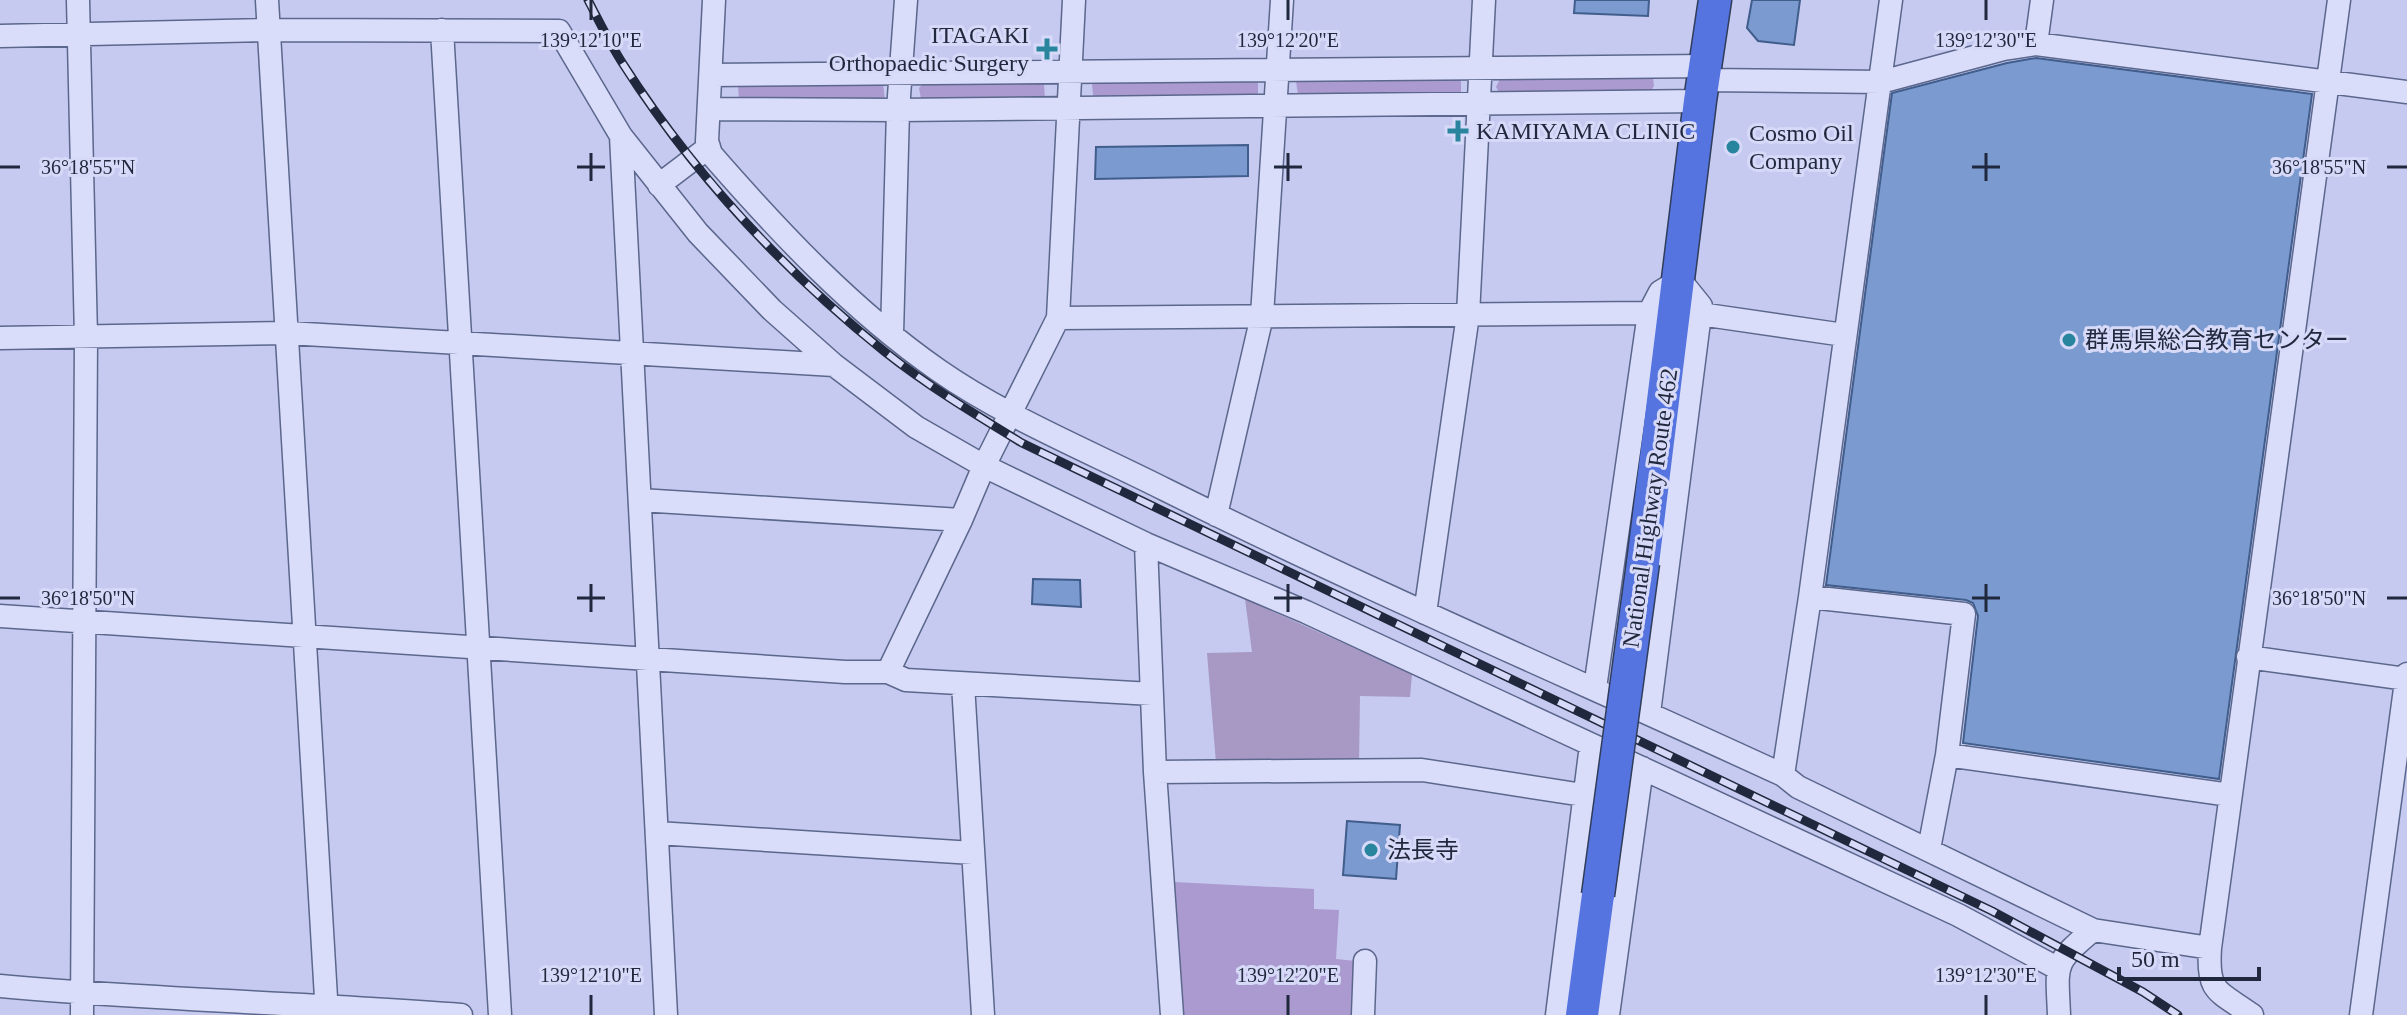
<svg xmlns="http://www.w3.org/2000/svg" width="2407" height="1015" font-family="'Times New Roman','Noto Sans JP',serif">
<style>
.green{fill:#ab9acf}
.cemetery{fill:#a799c4}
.building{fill:#7b9acf;stroke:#405d8c;stroke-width:2}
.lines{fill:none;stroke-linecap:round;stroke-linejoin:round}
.minor-casing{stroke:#5b678c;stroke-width:25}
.highway-casing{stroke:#2f3d5a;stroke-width:35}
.minor{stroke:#daddfa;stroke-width:22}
.highway{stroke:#5674e0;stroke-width:32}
.rail-casing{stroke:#1f283c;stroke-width:9}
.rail{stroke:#d6d9f7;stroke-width:6;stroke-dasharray:18;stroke-linecap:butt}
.highway-bridge-casing{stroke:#2f3d5a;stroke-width:35;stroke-linecap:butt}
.highway-bridge{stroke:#5674e0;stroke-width:32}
.ticks{fill:none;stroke:#1f283c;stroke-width:3}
.poi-dot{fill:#29859d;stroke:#d6d9f7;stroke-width:3}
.labels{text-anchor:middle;stroke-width:6;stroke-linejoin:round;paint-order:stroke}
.poi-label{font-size:24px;fill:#1f283c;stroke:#d6d9f7;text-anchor:start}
.street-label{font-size:24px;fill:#1f283c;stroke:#d6d9f7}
.ticks-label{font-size:20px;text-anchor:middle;fill:#1f283c;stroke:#d6d9f7;stroke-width:6;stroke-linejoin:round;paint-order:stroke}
</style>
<rect width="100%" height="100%" fill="#c6caf0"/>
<path class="green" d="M1645 72 1653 78 1654 86 1650 93 1508 98 1499 92 1496 87 1500 79Z
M1251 77 1258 81V93L1255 98 1097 100 1093 95 1092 85 1099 78Z
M1456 77 1461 81V92L1451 98 1302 100 1298 94 1296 82 1304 78Z
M1037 79 1044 84 1045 99H921L919 88 926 81Z
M743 81 883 83 885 101 739 99 738 86Z
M1174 882 1314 889V909L1339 910 1336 959 1356 961 1354 1015H1183Z"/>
<path class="cemetery" d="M1245 599 1412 674 1410 697 1360 696 1359 765 1216 763 1207 653 1252 652Z"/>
<path class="building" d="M1575 0H1649L1648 16 1574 13Z
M1752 0H1800L1794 45 1758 41 1747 28Z
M2036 58 2312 94 2219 779 1963 743 1978 616 1973 603 1966 600 1826 585 1892 93 2007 63Z
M1248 145V176L1095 179 1096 147Z
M1033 579 1080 580 1081 607 1032 604Z
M1347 821 1400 825 1396 879 1343 875Z"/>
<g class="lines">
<defs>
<path id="minor" d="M78 0 86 337 82 1015
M267 0 327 1015
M714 0 707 141 711 154C779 232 852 310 938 370 1005 417 1093 453 1166 490 1369 591 1577 680 1783 775L1798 787 2093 930 2210 948
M442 30 500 1015
M0 36 268 30 559 31 621 136 698 233 772 310 834 365 916 427 984 466 1146 544 1306 612 1958 915 2057 968
M2036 44 2042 0
M712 75 1707 66
M1704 80 1881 82 2004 49 2036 44 2407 92
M710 109 898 110 1700 101
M621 136 666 1015
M659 185 709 147
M1700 314 1844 335
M1058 318 1649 313
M892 334 898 110 906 0
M0 338 288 333 834 365
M640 500 961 520
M1216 515 1262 316 1282 0
M1146 544 1155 772 1172 1015
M1810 597 1964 614 1947 755 1929 849
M1425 613 1468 315 1484 0
M0 616 845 672H888L906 680 1152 694
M2248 657 2407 679
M888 672 961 520 984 466 1058 318 1074 0
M963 684 983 1015
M1595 688 1649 313 1660 292 1680 280 1701 306 1649 713
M1947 755 2230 795
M1155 772 1422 770 1583 795
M1783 775 1810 597 1891 0
M657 833 973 853
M0 986C153 1000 307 1003 461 1015
M1363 1015 1365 961
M1557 1015 1591 745
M1608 1015 1642 768
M2059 1015C2057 964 2052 964 2093 930
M2252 1015C2217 990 2207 993 2210 948L2339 0
M2361 1015 2407 674"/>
<path id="highway" d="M1643 563 1700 101 1715 0
M1582 1015 1598 895"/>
</defs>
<use href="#minor" class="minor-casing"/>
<use href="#highway" class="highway-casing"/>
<use href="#minor" class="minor"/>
<use href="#highway" class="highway"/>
<defs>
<path id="rail" d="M588 0C599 21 610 44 623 64 693 173 784 271 885 352 928 386 976 415 1022 443L1992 911 2143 992 2178 1015"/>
</defs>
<use href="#rail" class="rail-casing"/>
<use href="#rail" class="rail"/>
<defs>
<path id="highway-bridge" d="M1598 895 1643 563"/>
</defs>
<use href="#highway-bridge" class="highway-bridge-casing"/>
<use href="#highway-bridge" class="highway-bridge"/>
</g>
<path class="ticks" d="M591 0V20M1288 0V20M1986 0V20M591 153V181M1288 153V181M1986 153V181M0 167H20M577 167H605M1274 167H1302M1972 167H2000M2387 167H2407M591 584V612M1288 584V612M1986 584V612M0 598H20M577 598H605M1274 598H1302M1972 598H2000M2387 598H2407M591 995V1015M1288 995V1015M1986 995V1015"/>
<g class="poi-dot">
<path d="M1043 37h8v8h8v8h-8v8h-8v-8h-8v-8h8z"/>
<path d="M1454 119h8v8h8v8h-8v8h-8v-8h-8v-8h8z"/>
<circle cx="1733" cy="147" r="8"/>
<circle cx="2069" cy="340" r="8"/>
<circle cx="1371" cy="850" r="8"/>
</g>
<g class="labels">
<g class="poi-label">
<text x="1029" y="43" text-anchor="end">ITAGAKI<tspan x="1029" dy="28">Orthopaedic Surgery</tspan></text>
<text x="1476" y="139">KAMIYAMA CLINIC</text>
<text x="1749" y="141">Cosmo Oil<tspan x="1749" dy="28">Company</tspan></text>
<text x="2085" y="348">群馬県総合教育センター</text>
<text x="1387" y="858">法長寺</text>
</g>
<g class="street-label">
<text transform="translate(1650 508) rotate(-82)" y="8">National Highway Route 462</text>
</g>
</g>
<g class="ticks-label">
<text x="591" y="47">139°12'10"E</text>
<text x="1288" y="47">139°12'20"E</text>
<text x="1986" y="47">139°12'30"E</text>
<text x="88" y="174">36°18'55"N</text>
<text x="2319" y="174">36°18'55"N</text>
<text x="88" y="605">36°18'50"N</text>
<text x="2319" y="605">36°18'50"N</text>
<text x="591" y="982">139°12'10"E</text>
<text x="1288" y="982">139°12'20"E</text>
<text x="1986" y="982">139°12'30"E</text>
</g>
<path d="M2119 967v12h140v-12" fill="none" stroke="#1f283c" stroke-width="4"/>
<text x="2131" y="967" font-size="24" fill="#1f283c" stroke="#d6d9f7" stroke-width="6" paint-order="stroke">50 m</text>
</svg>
